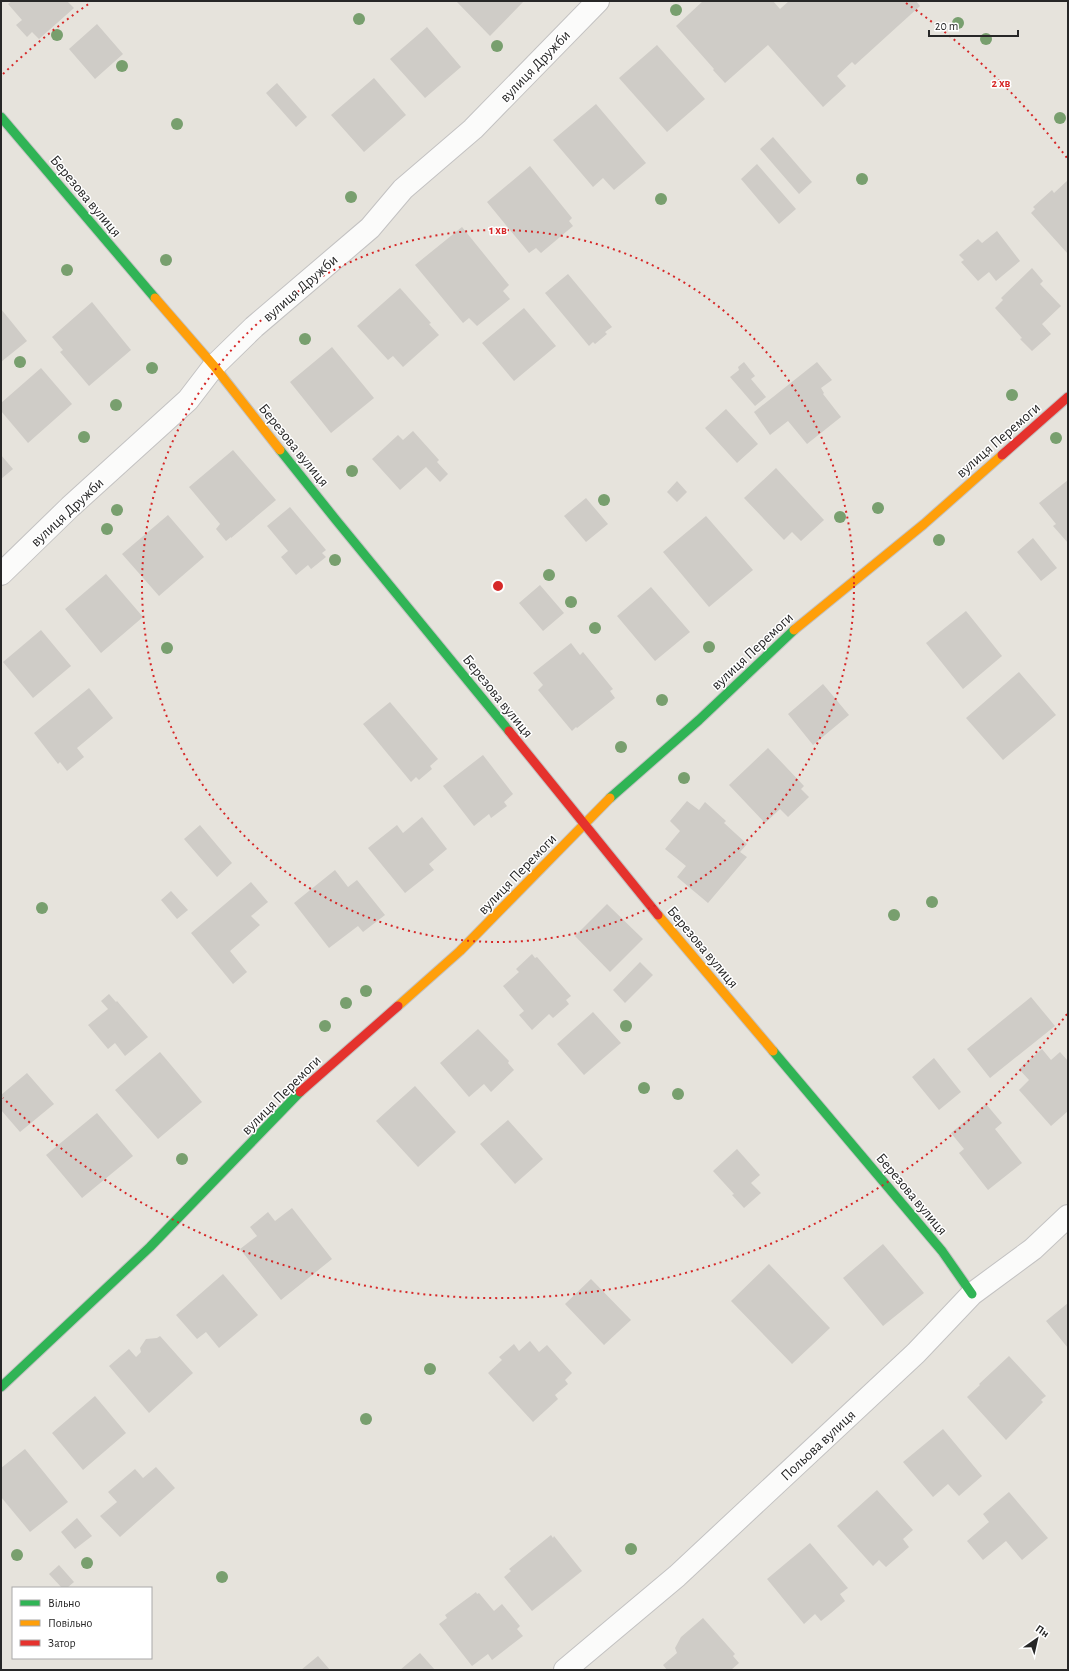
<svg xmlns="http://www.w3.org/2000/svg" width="1069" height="1671" font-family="'Alegreya Sans',sans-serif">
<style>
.building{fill:#cfccc7}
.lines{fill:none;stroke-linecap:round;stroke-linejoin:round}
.street-casing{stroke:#c3c2c2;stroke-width:24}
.fast-casing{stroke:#c3c2c2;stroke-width:11}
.slow-casing{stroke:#c3c2c2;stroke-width:11}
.jam-casing{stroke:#c3c2c2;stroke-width:11}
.street{stroke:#fbfbfa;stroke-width:22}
.fast{stroke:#30b455;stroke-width:9}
.slow{stroke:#ff9f0a;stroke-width:9}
.jam{stroke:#e5322d;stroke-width:9}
.tree{fill:#789f6e}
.ring{fill:none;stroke:#d62828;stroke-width:2;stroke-dasharray:2 4}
.labels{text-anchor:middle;stroke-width:3;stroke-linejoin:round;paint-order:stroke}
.street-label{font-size:15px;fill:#272727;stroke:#fff}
.centre{fill:#d62828;stroke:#fff;stroke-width:2}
.ring-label{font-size:12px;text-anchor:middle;font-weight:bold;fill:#d62828;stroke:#fff;stroke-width:3;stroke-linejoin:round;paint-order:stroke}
</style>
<rect width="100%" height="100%" fill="#e6e3dc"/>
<path class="building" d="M12 1H67L74 8 39 39 32 32 27 37 16 25 22 20 8 4Z
M456 1H524L490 36Z
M703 1H773L780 9 789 1H916L920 6 855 65 852 62 837 76 846 86 823 107 768 45 725 83 713 70 714 69 676 26Z
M97 24 123 54 95 79 69 49Z
M427 27 461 67 425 98 390 59Z
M657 45 705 99 667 132 619 78Z
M374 78 406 115 364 152 331 115Z
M277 83 307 117 296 127 266 93Z
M596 104 646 163 614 190 603 178 593 187 553 140Z
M773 137 812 182 799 194 760 149Z
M757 164 796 209 779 224 741 179Z
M530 166 572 218 569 221 573 226 541 253 536 248 529 253 487 202Z
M1068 180V254L1031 213 1035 209 1033 207 1052 190 1054 193Z
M462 227 509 285 503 291 510 299 477 326 469 318 463 323 415 265Z
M997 231 1020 261 996 281 989 272 978 281 961 262 964 260 959 255 978 239 982 243Z
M1032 268 1043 281 1040 284 1061 306 1042 324 1051 334 1032 351 1020 339 1022 338 995 308 1003 300 1001 298Z
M568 274 612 327 605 332 607 334 595 344 593 342 589 346 545 293Z
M400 288 431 323 429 324 439 335 403 367 393 356 388 360 357 326Z
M92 302 131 350 89 386 60 352 63 350 52 337Z
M524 308 556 346 514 381 482 343Z
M1 309 27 341 1 362Z
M332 347 374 398 331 433 290 382Z
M744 362 755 376 751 379 766 397 755 406 730 377 739 370 738 367Z
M817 362 832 380 821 388 824 393 823 394 841 417 807 444 788 421 770 435 754 412Z
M41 368 72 404 28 443 1 411V403Z
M726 409 758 444 737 463 705 428Z
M413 431 439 460 437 462 448 474 440 482 426 467 400 490 372 459 398 435 403 440Z
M233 450 276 500 231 538V537L226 541 216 529 220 524 189 487Z
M1 455 13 469 1 479Z
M776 468 824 520 801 541 792 532 784 540 744 498Z
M1068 480V543L1053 526 1056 524 1039 503Z
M677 481 687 492 677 502 667 492Z
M586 498 608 524 586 542 564 516Z
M290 507 326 550 322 553 326 557 311 569 308 565 296 575 281 557 288 551 267 526Z
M168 515 204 557 159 596 122 554Z
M706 516 753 570 709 607 663 552Z
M1033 538 1057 568 1041 581 1017 552Z
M106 574 143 617 101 653 65 609Z
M540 585 564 613 543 631 519 603Z
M651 587 690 632 655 661 617 616Z
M966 611 1002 656 963 689 926 643Z
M41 630 71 666 33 698 3 662Z
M571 643 580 655 583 652 613 689 610 691 615 698 577 728 576 727 572 731 538 690 543 685 533 673Z
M1019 672 1056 715 1003 760 966 718Z
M823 684 849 715 813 745 788 714Z
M89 688 113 718 77 748 84 757 67 771 60 762 58 764 34 733Z
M390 702 438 759 430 766 432 769 419 780 416 777 411 782 363 724Z
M768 748 804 786 801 789 809 797 788 817 780 809 765 823 729 785Z
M483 755 513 794 504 802 507 806 491 818 489 814 474 826 443 786Z
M687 801 699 810 705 802 726 821 724 823 747 844 740 852 747 857 708 903 677 877 686 866 665 849 680 831 670 821Z
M422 817 447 849 429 864 434 870 405 893 368 848 397 825 403 833Z
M200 825 232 863 217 877 184 839Z
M335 870 348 887 357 880 385 915 363 932 358 926 329 948 294 903Z
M251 882 268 902 251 916 260 925 230 951 247 972 233 984 191 933Z
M171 891 188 910 177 919 161 900Z
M607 904 643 939 610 972 575 936Z
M532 954 535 958 537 957 571 996 566 1000 569 1004 553 1018 549 1014 532 1030 519 1015 524 1011 503 986 519 972 516 969Z
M640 962 653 975 625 1003 613 990Z
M109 994 116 1002 117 1001 148 1037 125 1056 115 1043 108 1049 88 1025 108 1009 101 1001Z
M1031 997 1055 1026 990 1078 967 1049Z
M593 1012 621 1043 584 1075 557 1044Z
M478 1029 509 1061 508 1063 514 1070 491 1092 484 1084 469 1097 440 1063Z
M1042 1049 1051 1060 1060 1052 1068 1061V1111L1051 1126 1019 1090 1029 1080 1019 1069Z
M160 1052 202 1102 158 1139 115 1090Z
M934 1058 961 1092 939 1110 912 1077Z
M27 1073 54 1104 20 1132 1 1110V1095Z
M415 1086 456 1132 418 1167 376 1121Z
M986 1104 1002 1123 995 1129 1022 1163 988 1190 959 1153 964 1149 951 1133Z
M97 1113 133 1156 82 1198 46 1155Z
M508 1120 543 1159 515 1184 480 1144Z
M737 1149 760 1175 751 1183 761 1193 744 1208 732 1195 734 1194 713 1171Z
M292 1208 332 1259 281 1300 240 1249 257 1236 250 1227 268 1212 275 1221Z
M883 1244 924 1293 883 1326 843 1278Z
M769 1264 830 1328 792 1364 731 1301Z
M223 1274 258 1315 219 1348 206 1332 197 1339 176 1315Z
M591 1279 631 1320 604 1345 565 1304Z
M1068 1303V1348L1046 1321Z
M160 1336 193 1373 149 1413 109 1366 129 1349 136 1357 141 1352 140 1348 146 1339 157 1338Z
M530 1341 539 1352 547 1345 572 1373 565 1380 568 1384 555 1395 558 1399 533 1422 488 1373 502 1360 499 1357 514 1344 519 1351Z
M1009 1356 1046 1396 1041 1400 1043 1402 1006 1440 967 1397 980 1385 979 1384Z
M95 1396 126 1433 83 1470 52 1433Z
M943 1429 982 1476 959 1496 948 1484 933 1497 903 1462Z
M25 1449 68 1502 30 1532 1 1497V1468Z
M156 1467 175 1488 120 1537 100 1516 117 1502 108 1492 135 1469 143 1478Z
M877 1490 913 1530 903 1539 909 1547 886 1567 879 1560 873 1566 837 1526Z
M1009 1492 1048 1538 1022 1560 1006 1541 983 1560 967 1541 989 1522 983 1514Z
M77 1518 92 1536 75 1549 61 1532Z
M551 1535 553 1538 554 1536 582 1571 532 1611 504 1577 511 1571 509 1569Z
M810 1543 848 1588 840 1594 845 1601 831 1613 821 1621 815 1614 804 1624 767 1579Z
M59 1565 74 1582 67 1588H62L49 1574Z
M476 1592 477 1594 479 1593 494 1611 502 1604 520 1626 517 1629 523 1636 492 1660 488 1654 472 1666 439 1624 447 1618 445 1615Z
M703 1618 735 1654 733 1656 739 1663 731 1670H667L663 1665 677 1653 675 1648 681 1637Z
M420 1653 435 1670H400Z
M318 1656 330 1670H301Z"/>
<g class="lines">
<defs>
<path id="street" d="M1 574 70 507 188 400 214 366 254 327 370 228 403 189 473 129 598 1
M565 1670 677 1576 916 1353 972 1294 1033 1249 1068 1216"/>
<path id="fast" d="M1 117 155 298
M280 450 336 520 509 731
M610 798 699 720 794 630
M773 1051 942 1251 972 1294
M1 1387 150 1247 300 1092"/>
<path id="slow" d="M155 298 214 366 280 450
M794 630 924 524 1002 455
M658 915 773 1051
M398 1006 460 951 610 798"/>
<path id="jam" d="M1002 455 1068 397
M509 731 658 915
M300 1092 398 1006"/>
</defs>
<use href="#street" class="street-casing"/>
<use href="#fast" class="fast-casing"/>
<use href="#slow" class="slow-casing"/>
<use href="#jam" class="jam-casing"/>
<use href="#street" class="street"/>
<use href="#fast" class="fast"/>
<use href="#slow" class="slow"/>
<use href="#jam" class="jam"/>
</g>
<g class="tree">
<circle cx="676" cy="10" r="6"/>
<circle cx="359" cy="19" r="6"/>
<circle cx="958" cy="23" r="6"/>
<circle cx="57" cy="35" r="6"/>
<circle cx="986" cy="39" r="6"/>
<circle cx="497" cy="46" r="6"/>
<circle cx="122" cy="66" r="6"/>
<circle cx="1060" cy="118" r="6"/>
<circle cx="177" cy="124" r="6"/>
<circle cx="862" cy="179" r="6"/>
<circle cx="351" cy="197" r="6"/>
<circle cx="661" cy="199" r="6"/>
<circle cx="166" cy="260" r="6"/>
<circle cx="67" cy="270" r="6"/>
<circle cx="305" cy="339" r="6"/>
<circle cx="20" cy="362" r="6"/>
<circle cx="152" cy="368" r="6"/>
<circle cx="1012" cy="395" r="6"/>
<circle cx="116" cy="405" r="6"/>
<circle cx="84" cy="437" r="6"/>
<circle cx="1056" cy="438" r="6"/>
<circle cx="352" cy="471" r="6"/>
<circle cx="604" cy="500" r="6"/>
<circle cx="878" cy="508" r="6"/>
<circle cx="117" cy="510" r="6"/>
<circle cx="840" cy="517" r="6"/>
<circle cx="107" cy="529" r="6"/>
<circle cx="939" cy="540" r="6"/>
<circle cx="335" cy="560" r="6"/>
<circle cx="549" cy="575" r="6"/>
<circle cx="571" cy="602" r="6"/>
<circle cx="595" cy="628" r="6"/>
<circle cx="709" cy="647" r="6"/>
<circle cx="167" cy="648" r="6"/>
<circle cx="662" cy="700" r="6"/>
<circle cx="621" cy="747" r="6"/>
<circle cx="684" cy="778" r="6"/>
<circle cx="932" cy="902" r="6"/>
<circle cx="42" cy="908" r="6"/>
<circle cx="894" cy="915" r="6"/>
<circle cx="366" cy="991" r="6"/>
<circle cx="346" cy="1003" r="6"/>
<circle cx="325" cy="1026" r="6"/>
<circle cx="626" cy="1026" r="6"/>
<circle cx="644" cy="1088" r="6"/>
<circle cx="678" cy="1094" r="6"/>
<circle cx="182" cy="1159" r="6"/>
<circle cx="430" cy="1369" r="6"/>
<circle cx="366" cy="1419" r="6"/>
<circle cx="631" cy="1549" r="6"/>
<circle cx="17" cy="1555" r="6"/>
<circle cx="87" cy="1563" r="6"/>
<circle cx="222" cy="1577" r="6"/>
</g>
<g class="ring">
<circle cx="498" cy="586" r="356"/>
<path d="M1067 1014A712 712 0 0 1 3 1098M3 74A712 712 0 0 1 90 3M906 3A712 712 0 0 1 1067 158"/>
</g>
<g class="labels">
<g class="street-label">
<text transform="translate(535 66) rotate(-46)" y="5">вулиця Дружби</text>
<text transform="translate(86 196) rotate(50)" y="5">Березова вулиця</text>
<text transform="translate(300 288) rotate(-41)" y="5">вулиця Дружби</text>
<text transform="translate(998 440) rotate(-41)" y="5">вулиця Перемоги</text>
<text transform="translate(294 445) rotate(51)" y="5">Березова вулиця</text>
<text transform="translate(67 512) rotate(-43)" y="5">вулиця Дружби</text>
<text transform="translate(752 651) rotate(-43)" y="5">вулиця Перемоги</text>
<text transform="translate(498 696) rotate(51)" y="5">Березова вулиця</text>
<text transform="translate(517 874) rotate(-46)" y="5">вулиця Перемоги</text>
<text transform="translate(703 947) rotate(50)" y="5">Березова вулиця</text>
<text transform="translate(281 1095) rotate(-45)" y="5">вулиця Перемоги</text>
<text transform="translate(912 1194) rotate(50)" y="5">Березова вулиця</text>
<text transform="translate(818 1445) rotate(-43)" y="5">Польова вулиця</text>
</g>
</g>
<circle cx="498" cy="586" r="6" class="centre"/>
<g class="ring-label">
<text x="1001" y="87">2 хв</text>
<text x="498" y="234">1 хв</text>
</g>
<rect width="1069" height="1671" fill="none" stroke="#272727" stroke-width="4"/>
<rect x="12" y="1587" width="140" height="72" fill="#ffffff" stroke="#a9a9a9"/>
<rect x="20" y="1600" width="20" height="6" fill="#30b455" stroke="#a9a9a9"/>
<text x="48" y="1607" font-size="12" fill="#272727">Вільно</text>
<rect x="20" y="1620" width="20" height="6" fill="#ff9f0a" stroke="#a9a9a9"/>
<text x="48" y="1627" font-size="12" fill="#272727">Повільно</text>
<rect x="20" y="1640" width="20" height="6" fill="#e5322d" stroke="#a9a9a9"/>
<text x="48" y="1647" font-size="12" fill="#272727">Затор</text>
<g transform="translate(1037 1639) rotate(34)" stroke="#ffffff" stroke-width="3" paint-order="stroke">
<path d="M0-3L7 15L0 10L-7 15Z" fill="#272727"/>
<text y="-6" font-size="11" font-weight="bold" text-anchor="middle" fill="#272727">Пн</text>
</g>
<path d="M929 30v6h89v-6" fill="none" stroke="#272727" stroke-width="2"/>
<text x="935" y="30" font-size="12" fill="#272727" stroke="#ffffff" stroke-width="3" paint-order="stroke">20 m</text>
</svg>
